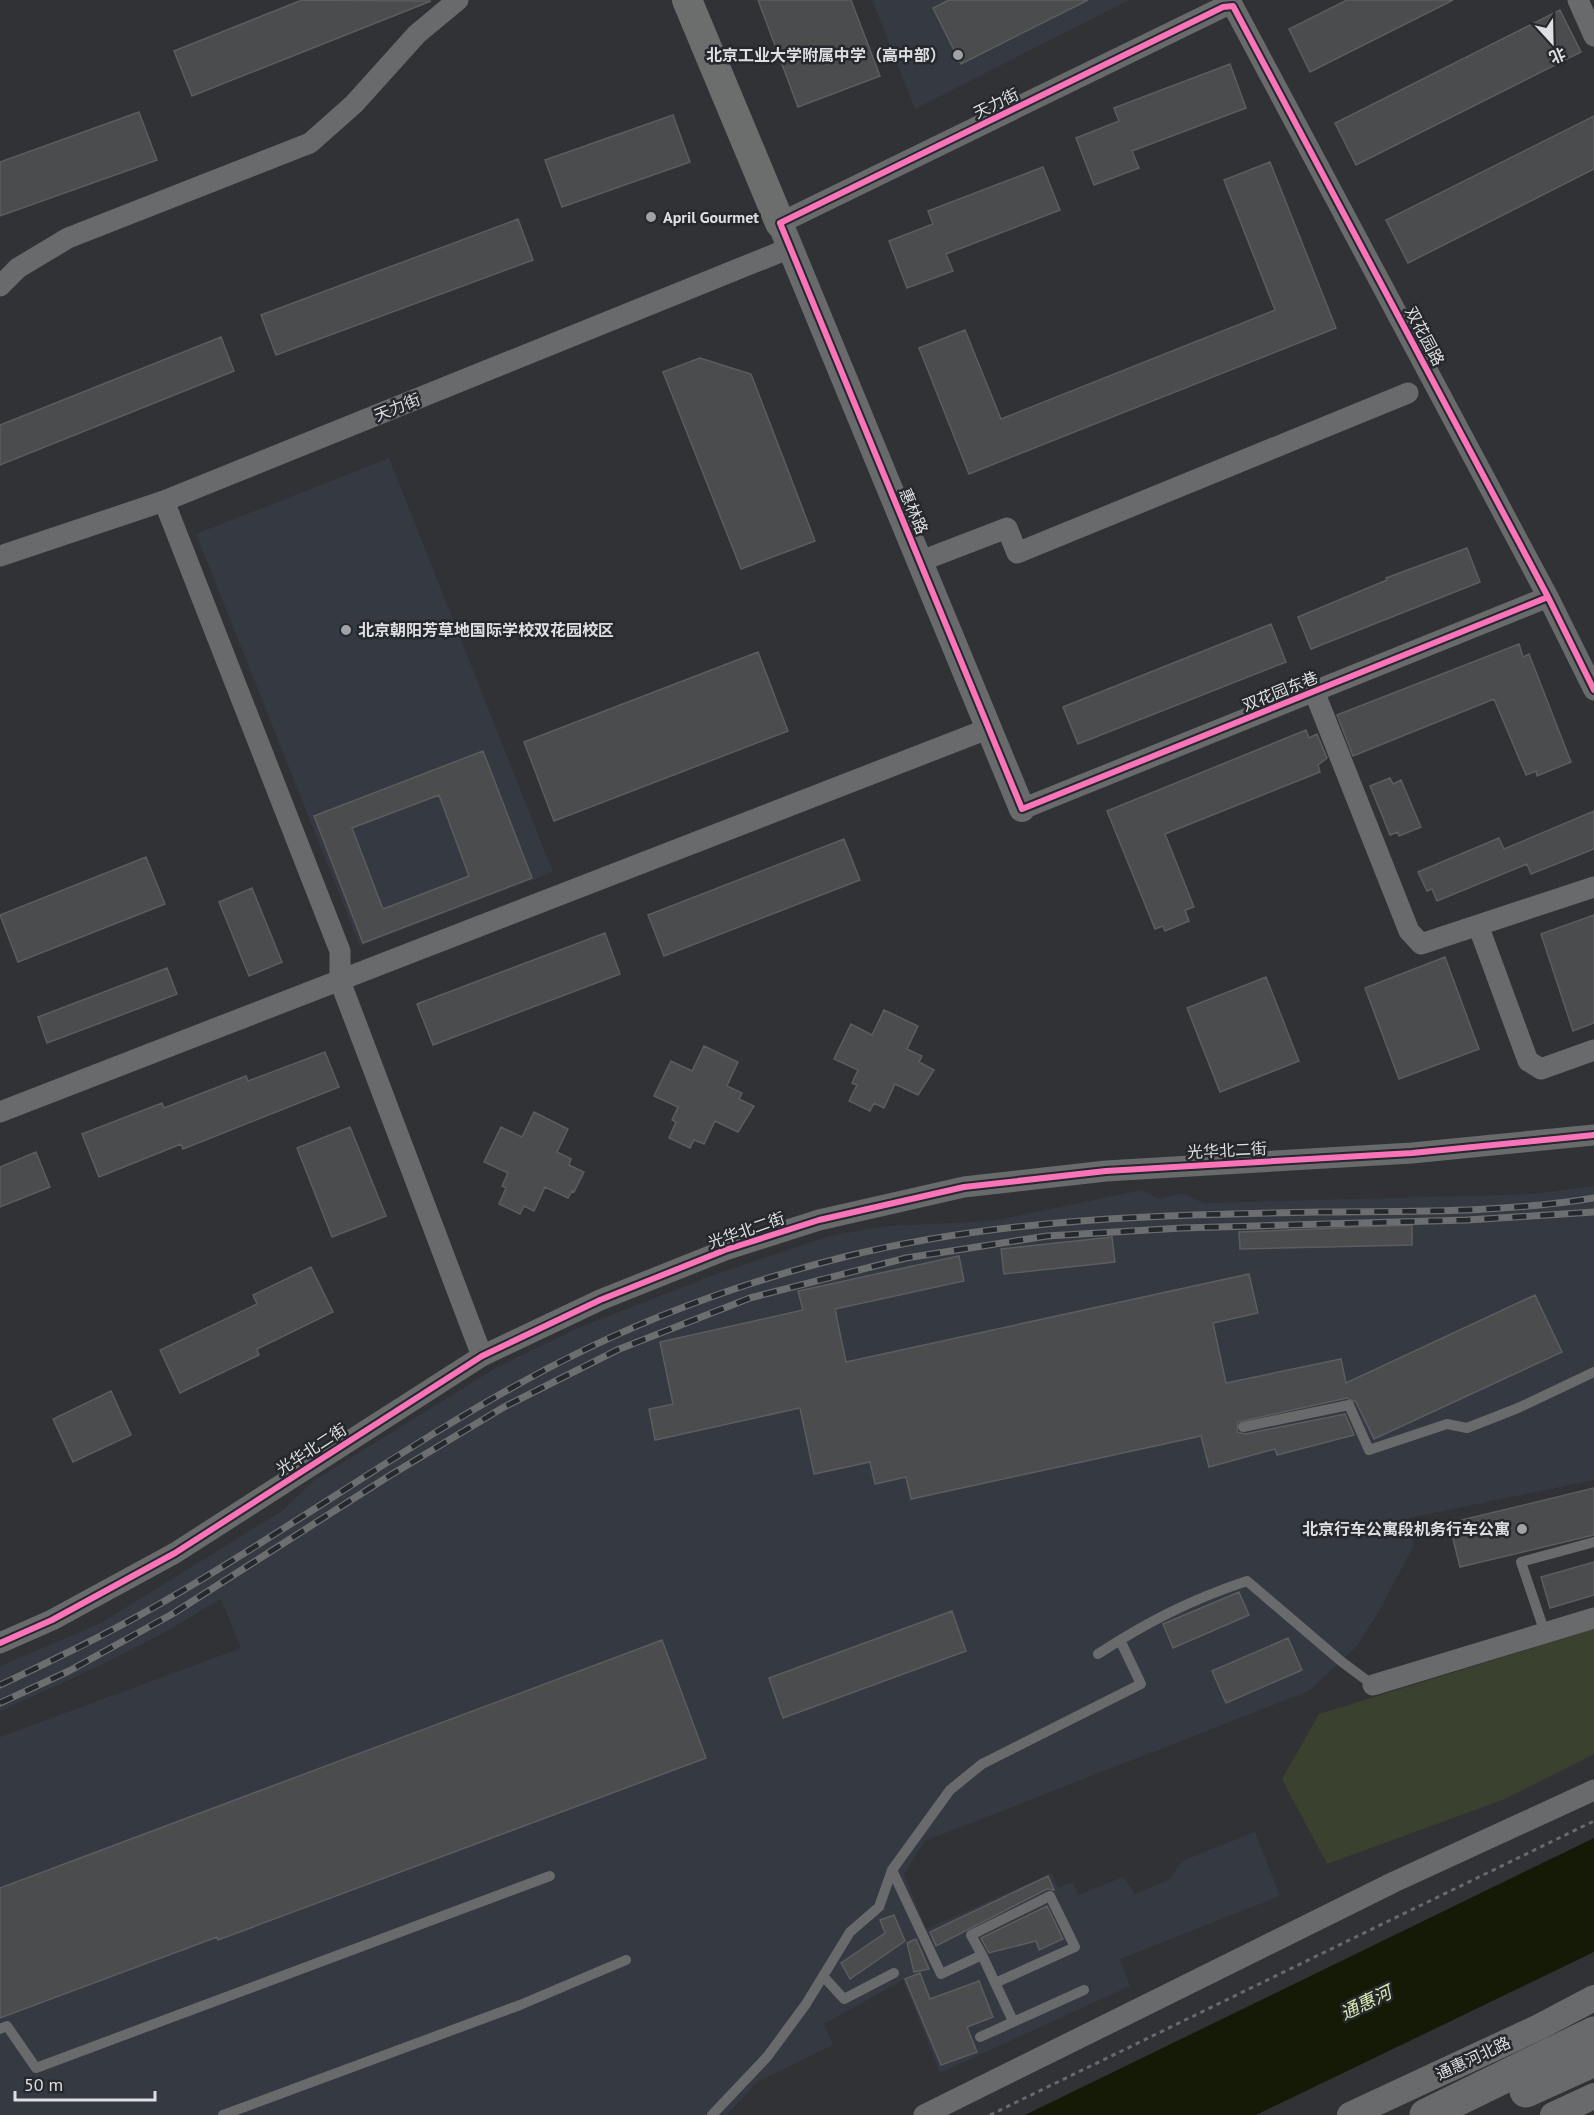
<svg xmlns="http://www.w3.org/2000/svg" width="1594" height="2115" font-family="'PT Sans','Noto Sans SC',sans-serif">
<style>
.built{fill:#343942}
.green{fill:#3b412f}
.water{fill:#151a06}
.building{fill:#4b4c4e;stroke:#5b5d5f;stroke-width:1.5;fill-rule:evenodd}
.lines{fill:none;stroke-linecap:round;stroke-linejoin:round}
.path{stroke:#68696b;stroke-width:3;stroke-dasharray:4.5 4.5;stroke-linecap:butt}
.service{stroke:#696a6c;stroke-width:10}
.minor{stroke:#696a6c;stroke-width:21}
.tertiary{stroke:#696a6c;stroke-width:26}
.secondary{stroke:#6c6e6e;stroke-width:30}
.trunk{stroke:#686a6c;stroke-width:33}
.rail-casing{stroke:#6c6e70;stroke-width:7}
.rail{stroke:#25282c;stroke-width:4.5;stroke-dasharray:14;stroke-linecap:butt}
.cycleway-casing{stroke:#25282c;stroke-width:10}
.cycleway{stroke:#fb73b8;stroke-width:6}
.poi-dot{fill:#a1a2a5;stroke:#25282c;stroke-width:2}
.labels{text-anchor:middle;stroke-width:5;stroke-linejoin:round;paint-order:stroke}
.poi-label{font-size:16px;font-weight:bold;fill:#dedfe2;stroke:#25282c;text-anchor:end}
.street-label{font-size:16px;fill:#dedfe2;stroke:#25282c}
.water-label{font-size:18px;font-style:italic;fill:#d8e9b1;stroke:#25282c}
</style>
<rect width="100%" height="100%" fill="#303235"/>
<path class="built" d="M872 0H1129L915 109Z
M389 458 553 872 360 946 196 534Z
M1594 1186V1480L1409 1518 1414 1545 1378 1613 1357 1646 1309 1691 925 1841 904 1874 926 1929 1052 1873 1058 1888 1073 1882 1078 1895 1123 1877 1135 1894 1170 1879 1182 1861 1255 1832 1280 1896 1120 1959 1130 1986 940 2073 903 1980 824 2024 833 2045 757 2082 727 2115H0V1737L241 1648 221 1599 160 1635 97 1667 0 1711V1666L101 1623 283 1510 313 1481 497 1367 571 1331 713 1275 829 1236 887 1226 992 1221 1142 1190 1159 1199 1181 1193 1204 1203 1532 1194Z"/>
<path class="green" d="M1594 1629V1754L1505 1799 1327 1864 1282 1779 1319 1714Z"/>
<path class="water" d="M1594 1838V1952L1256 2115H1025Z"/>
<path class="building" d="M302 0 431 1 192 96 174 51Z
M758 0H851L880 76 798 107Z
M949 0H1088L961 64 933 8Z
M1347 0H1453L1310 72 1289 29Z
M1560 10 1581 52 1356 165 1335 123Z
M1230 64 1246 108 1132 151 1139 168 1094 185 1076 138 1119 121 1114 108Z
M139 112 157 160 0 216V162Z
M673 115 690 162 562 207 545 160Z
M1594 116V169L1408 263 1386 220Z
M1270 162 1336 328 969 474 919 348 965 330 1001 419 1275 310 1224 180Z
M1043 167 1060 210 946 254 953 271 907 288 889 241 933 224 928 211Z
M518 219 533 260 276 355 261 315Z
M221 337 234 371 0 465V425Z
M700 358 751 374 815 541 741 569 663 372Z
M1467 548 1480 582 1311 649 1298 617 1387 580 1386 578Z
M1271 624 1286 662 1078 744 1063 707Z
M1519 644 1523 657 1529 654 1571 762 1537 776 1536 771 1526 775 1494 699 1353 756 1337 715Z
M758 652 788 731 554 821 524 742Z
M1306 730 1309 738 1317 734 1327 758 1318 765 1320 772 1165 834 1194 907 1185 910 1189 921 1165 931 1163 926 1155 929 1107 811Z
M483 751 532 878 363 943 314 816ZM439 795 469 876 383 909 352 828Z
M1390 778 1393 784 1401 780 1421 827 1399 836 1398 832 1390 835 1370 786Z
M1594 811V849L1531 874 1527 864 1437 901 1432 889 1427 891 1418 872 1499 838 1504 849Z
M844 839 860 880 664 956 648 915Z
M146 857 165 904 18 962 0 915Z
M252 888 282 962 249 976 219 902Z
M1594 915V1023L1573 1031 1541 934Z
M605 933 620 974 433 1045 417 1004Z
M1445 957 1479 1049 1399 1079 1365 988Z
M167 968 177 994 47 1043 38 1017Z
M1266 977 1299 1061 1220 1092 1187 1008Z
M884 1010 918 1026 907 1049 922 1056 919 1062 934 1070 918 1095 895 1084 884 1108 874 1103 870 1111 849 1101 857 1085 852 1083 858 1070 834 1059 851 1024 872 1035Z
M704 1046 738 1062 727 1086 742 1093 739 1099 754 1106 738 1132 715 1121 704 1144 694 1140 690 1148 669 1138 676 1122 672 1120 678 1107 654 1096 671 1061 692 1071Z
M325 1052 339 1087 183 1149 181 1144 99 1177 82 1134 162 1103 164 1108 246 1076 248 1081Z
M534 1112 568 1129 557 1152 571 1159 569 1165 584 1172 574 1192 572 1191 568 1198 545 1187 534 1211 524 1206 520 1214 499 1204 506 1188 502 1186 508 1173 484 1162 501 1127 522 1137Z
M350 1127 386 1216 332 1237 297 1148Z
M36 1152 50 1187 0 1207V1167Z
M1412 1225V1245L1240 1249 1239 1232Z
M1112 1237 1115 1262 1004 1274 1001 1249Z
M959 1256 964 1281 835 1309 846 1362 1249 1274 1258 1313 1213 1323 1226 1383 1341 1359 1346 1383 1535 1295 1562 1352 1374 1439 1356 1402 1347 1398 1238 1422 1237 1432 1245 1434 1345 1414 1354 1435 1277 1455 1275 1449 1209 1467 1201 1436 911 1499 906 1477 875 1484 870 1462 814 1474 800 1408 655 1440 649 1409 673 1404 660 1342 803 1310 798 1291Z
M311 1267 333 1312 257 1349 259 1355 180 1393 160 1350 257 1304 253 1295Z
M111 1391 131 1435 73 1462 53 1419Z
M1594 1488V1535L1460 1567 1449 1523Z
M1594 1562V1595L1550 1608 1541 1577Z
M1239 1592 1249 1615 1173 1648 1163 1624Z
M952 1611 966 1651 783 1718 769 1678Z
M1288 1638 1302 1670 1226 1703 1212 1671Z
M662 1640 706 1758 218 1940 217 1937 0 2018V1888Z
M1048 1876 1054 1890 1047 1889 936 1946 930 1932Z
M1047 1906 1063 1939 1039 1950 1036 1941 989 1953 981 1938Z
M894 1915 905 1941 850 1979 841 1963 885 1933 880 1920Z
M916 1939 929 1969 914 1972 907 1943Z
M920 1973 930 1999 979 1981 993 2017 967 2027 977 2052 941 2065 905 1979Z"/>
<g class="lines">
<path class="path" d="M990 2115 1594 1821"/>
<path class="service" d="M1243 1427 1349 1405 1369 1450 1447 1424 1467 1428 1518 1408 1594 1372
M1545 1633 1521 1562 1594 1542
M1098 1654C1147 1622 1192 1599 1247 1581L1342 1662 1373 1685
M892 1870 941 1974 982 1955 1013 2021
M982 1955 971 1935 1050 1896 1075 1947 995 1983
M823 1976 844 1999 894 1973
M0 2029 7 2026 36 2068 550 1876
M980 2037 1084 1990
M223 2115 520 2005 626 1960
M712 2115 767 2057 806 2004 850 1932 879 1907 892 1870 950 1790 982 1764 1141 1684 1120 1640"/>
<path class="minor" d="M1578 0 1594 36
M780 223 1223 7 1233 6 1548 597 1594 690
M0 286 18 268 68 238 310 143 354 104 417 34 458 0
M164 501 340 951V981L482 1356
M0 556 164 501 790 248
M921 561 1007 528 1017 553 1408 393
M1314 691 1409 931 1421 944 1594 887
M1022 809 1548 597
M1478 925 1528 1061 1541 1069 1594 1050
M0 1112 990 728
M0 1643 52 1620 175 1553 482 1356 600 1300 725 1250 819 1220 964 1187 1106 1171 1412 1153 1594 1135
M1373 1685 1594 1618
M924 2115 1394 1882 1594 1790"/>
<path class="tertiary" d="M780 223 1022 809
M1350 2115 1539 2027 1594 1998
M1553 2115 1594 2096"/>
<path class="secondary" d="M687 0 780 223"/>
<path class="trunk" d="M1526 2091 1594 2060
M1426 2115 1594 2033"/>
<defs>
<path id="rail" d="M0 1685C60 1657 118 1629 175 1595 306 1519 428 1429 564 1360 652 1315 748 1281 844 1257 1001 1218 1160 1215 1320 1212 1411 1211 1504 1213 1594 1198
M0 1703 69 1671 174 1613 389 1476 504 1407 617 1350 750 1298 906 1258 1047 1236 1182 1228 1467 1220 1594 1212"/>
</defs>
<use href="#rail" class="rail-casing"/>
<use href="#rail" class="rail"/>
<defs>
<path id="cycleway" d="M1548 597 1022 809 780 223 1223 7 1233 6 1548 597 1594 690
M0 1643 52 1620 175 1553 482 1356 600 1300 725 1250 819 1220 964 1187 1106 1171 1412 1153 1594 1135"/>
</defs>
<use href="#cycleway" class="cycleway-casing"/>
<use href="#cycleway" class="cycleway"/>
</g>
<g class="poi-dot">
<circle cx="958" cy="55" r="6"/>
<circle cx="651" cy="217" r="6"/>
<circle cx="346" cy="630" r="6"/>
<circle cx="1522" cy="1529" r="6"/>
</g>
<g class="labels">
<g class="poi-label">
<text x="946" y="61">北京工业大学附属中学（高中部）</text>
<text x="663" y="223" text-anchor="start">April Gourmet</text>
<text x="358" y="636" text-anchor="start">北京朝阳芳草地国际学校双花园校区</text>
<text x="1510" y="1535">北京行车公寓段机务行车公寓</text>
</g>
<g class="street-label">
<text transform="translate(996 103) rotate(-26)" y="6">天力街</text>
<text transform="translate(1425 336) rotate(62)" y="6">双花园路</text>
<text transform="translate(397 407) rotate(-22)" y="6">天力街</text>
<text transform="translate(914 511) rotate(67)" y="6">惠林路</text>
<text transform="translate(1280 691) rotate(-22)" y="6">双花园东巷</text>
<text transform="translate(1227 1150) rotate(-3)" y="6">光华北二街</text>
<text transform="translate(746 1230) rotate(-19)" y="6">光华北二街</text>
<text transform="translate(311 1449) rotate(-33)" y="6">光华北二街</text>
<text transform="translate(1473 2058) rotate(-25)" y="6">通惠河北路</text>
</g>
<g class="water-label">
<text transform="translate(1366 2003) rotate(-26)" y="6">通惠河</text>
</g>
</g>
<g transform="translate(1552 42) rotate(158)" stroke="#25282c" stroke-width="4.5" paint-order="stroke">
<path d="M0-4.5L10 22L0 15L-10 22Z" fill="#dedfe2"/>
<text y="-9" font-size="16" font-weight="bold" text-anchor="middle" fill="#dedfe2">北</text>
</g>
<path d="M15 2091v9h140v-9" fill="none" stroke="#dedfe2" stroke-width="3"/>
<text x="24" y="2091" font-size="18" fill="#dedfe2" stroke="#25282c" stroke-width="4.5" paint-order="stroke">50 m</text>
</svg>
